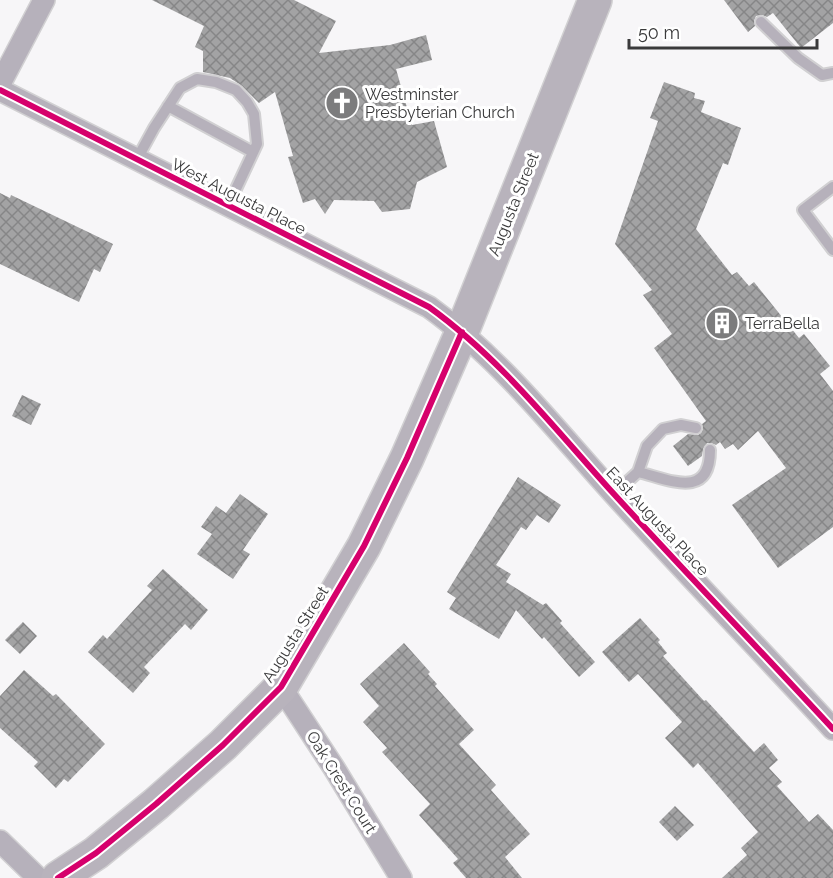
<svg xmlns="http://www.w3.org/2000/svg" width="833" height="878" font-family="Raleway,sans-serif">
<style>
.building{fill:url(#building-cross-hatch)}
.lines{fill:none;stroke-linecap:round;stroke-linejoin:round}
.lane-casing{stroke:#d1d0d2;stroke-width:14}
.street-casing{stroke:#d1d0d2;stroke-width:24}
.primary-casing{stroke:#d1d0d2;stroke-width:36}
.lane{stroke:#b6b1bb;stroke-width:10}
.street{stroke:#b6b1bb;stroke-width:21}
.primary{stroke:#b8b3bc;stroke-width:33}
.cycleway-casing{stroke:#fff;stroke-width:10}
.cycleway{stroke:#d6006c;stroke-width:6}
.labels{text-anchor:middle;stroke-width:6;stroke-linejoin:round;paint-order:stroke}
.poi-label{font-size:16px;fill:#3a3a3b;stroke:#fff;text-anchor:start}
.street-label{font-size:16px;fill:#3a3a3b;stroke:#fff}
</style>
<defs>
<pattern id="building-cross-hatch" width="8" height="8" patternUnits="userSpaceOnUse" patternTransform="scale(1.5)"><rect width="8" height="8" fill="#a3a3a4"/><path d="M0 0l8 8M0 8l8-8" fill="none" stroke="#868687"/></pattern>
</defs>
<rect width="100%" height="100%" fill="#f7f6f8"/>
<path class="building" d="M152 0H294L336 21 319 53 390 45 426 35 432 60 396 69 412 125 434 121 447 167 417 182 410 209 382 212 374 201 334 200 325 214 315 199 303 203 288 157 293 156 275 92 259 103 242 86 230 78 203 72V51L195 47 204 26Z
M724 0H833V23L801 48 773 13 767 17 762 15 756 16 754 21 755 26 748 32Z
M664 82 695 93 694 98 705 101 701 112 741 128 728 165 723 163 696 229 732 275 737 272 749 286 754 282 799 338 804 334 830 366 820 374 833 391V527L778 568 732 505 786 468 758 431 738 450 733 444 725 449 720 442 716 445 711 443H707L703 449 702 456 688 466 673 446 688 434 698 435 701 433 703 429 702 424 706 421 654 348 672 334 643 295 652 290 615 244 658 121 650 118Z
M0 193 10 198 11 195 113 244 100 272 94 269 79 302 0 264Z
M22 395 41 404 31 425 12 416Z
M518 477 561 505 549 523 537 515 526 530 521 527 496 565 511 574 506 582 543 605 546 603 562 621 560 623 595 662 579 677 544 637 542 639 516 610 499 639 449 609 456 598 447 592Z
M240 494 268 514 243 550 250 554 233 579 197 554 212 534 201 527 216 506 226 513Z
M163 569 208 610 191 630 185 624 144 667 150 673 133 693 88 652 103 635 107 639 152 590 147 586Z
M640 618 660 640 658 642 667 653 663 656 704 701 706 700 754 752 764 743 778 760 769 768 782 782 777 786 809 822 818 814 833 830V878H722L747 855 741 848 758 832 698 763 693 768 665 738 682 722 638 674 629 682 602 652Z
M23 622 37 636 20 654 5 640Z
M404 643 430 672 428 674 437 684 435 686 474 730 459 744 496 785 491 790 530 834 505 857 522 878H466L453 863 458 859 419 815 430 804 382 752 387 748 363 722 379 706 360 684Z
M24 670 53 696 56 694 105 744 68 782 64 779 56 788 34 766 38 762 0 728V696Z
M675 806 694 825 677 841 659 822Z"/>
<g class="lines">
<defs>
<path id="lane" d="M761 22 798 58 822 75 833 73
M168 106 253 152
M137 159 154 128 180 88 197 79 216 82 236 90 247 102 254 114 257 144 228 206
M833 187 803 210 833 250
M638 472C668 479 710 501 710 450
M614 494 638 472 647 446 663 429 681 425 696 428"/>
<path id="street" d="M0 84 44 0
M0 90 429 307C500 358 555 429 613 493 686 573 760 650 833 729
M281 687 334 768 401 878
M0 841 38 878"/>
<path id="primary" d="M58 878 96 853 156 804 223 745 281 687 364 546 407 458 462 332 595 0"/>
</defs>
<use href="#lane" class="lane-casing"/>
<use href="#street" class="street-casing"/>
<use href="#primary" class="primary-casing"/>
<use href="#lane" class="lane"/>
<use href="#street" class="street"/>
<use href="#primary" class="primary"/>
<defs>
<path id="cycleway" d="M0 90 429 307C500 358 555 429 613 493 686 573 760 650 833 729
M58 878 96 853 156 804 223 745 281 687 364 546 407 458 462 332"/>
</defs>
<use href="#cycleway" class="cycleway-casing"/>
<use href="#cycleway" class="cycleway"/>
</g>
<defs>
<symbol id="church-disc" viewBox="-11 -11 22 22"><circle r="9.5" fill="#7c7c7d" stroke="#fff"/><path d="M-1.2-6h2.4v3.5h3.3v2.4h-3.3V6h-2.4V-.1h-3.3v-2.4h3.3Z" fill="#fff"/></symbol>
<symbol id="building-disc" viewBox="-11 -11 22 22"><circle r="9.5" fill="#7c7c7d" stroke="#fff"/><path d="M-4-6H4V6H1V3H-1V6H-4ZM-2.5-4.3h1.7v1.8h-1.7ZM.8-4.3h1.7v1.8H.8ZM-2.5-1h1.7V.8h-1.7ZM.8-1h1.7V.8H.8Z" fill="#fff"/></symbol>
</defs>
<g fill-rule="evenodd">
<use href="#church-disc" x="323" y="84" width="38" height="38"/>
<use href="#building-disc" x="703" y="304" width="38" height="38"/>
</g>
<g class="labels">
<g class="poi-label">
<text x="365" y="100">Westminster<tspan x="365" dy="18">Presbyterian Church</tspan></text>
<text x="745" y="329">TerraBella</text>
</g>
<g class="street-label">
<text transform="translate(239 196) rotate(27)" y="6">West Augusta Place</text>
<text transform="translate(513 204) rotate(-68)" y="6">Augusta Street</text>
<text transform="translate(658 521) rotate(47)" y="6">East Augusta Place</text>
<text transform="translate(295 634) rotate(-58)" y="6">Augusta Street</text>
<text transform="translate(342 782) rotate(58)" y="6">Oak Crest Court</text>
</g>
</g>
<path d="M629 39v9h188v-9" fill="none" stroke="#3a3a3b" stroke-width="3"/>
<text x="638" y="39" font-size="18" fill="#3a3a3b" stroke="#ffffff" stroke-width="4.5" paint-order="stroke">50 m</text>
</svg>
